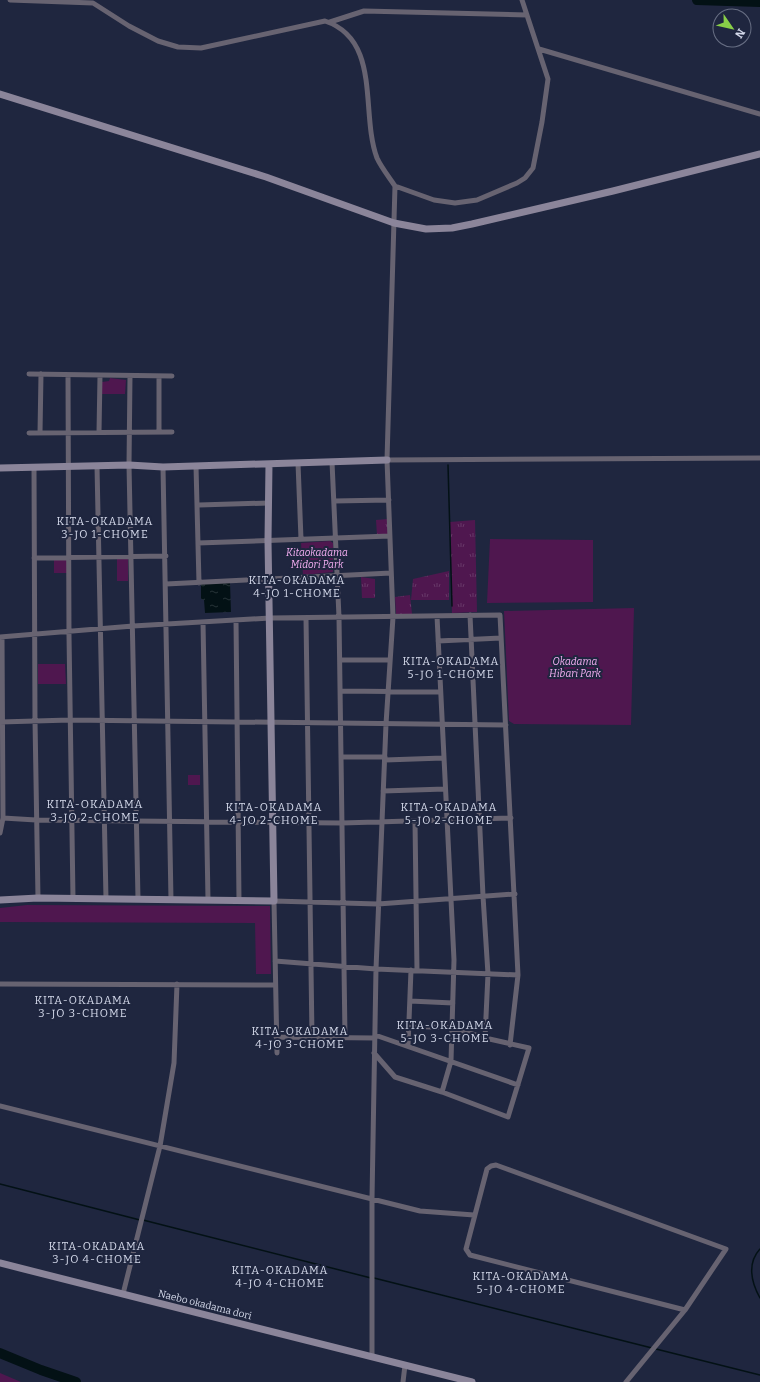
<svg xmlns="http://www.w3.org/2000/svg" width="760" height="1382" font-family="Bitter,serif">
<style>
.grass{fill:url(#grass-tufts)}
.park{fill:#4f174f}
.water{fill:url(#water-ripples)}
.lines{fill:none;stroke-linecap:round;stroke-linejoin:round}
.stream{stroke:#031115;stroke-width:1.5}
.river{stroke:#031115;stroke-width:10}
.street{stroke:#676371;stroke-width:5}
.secondary{stroke:#8b859a;stroke-width:7}
.labels{text-anchor:middle;stroke-width:4;stroke-linejoin:round;paint-order:stroke}
.park-label{font-size:10px;font-style:italic;fill:#f6b0f4;stroke:#1f263f}
.street-label{font-size:10px;fill:#d4d9ea;stroke:#1f263f}
.neighbourhood-label{font-size:11px;letter-spacing:1px;fill:#d4d9ea;stroke:#1f263f}
</style>
<defs>
<pattern id="grass-tufts" width="24" height="20" patternUnits="userSpaceOnUse"><rect width="24" height="20" fill="#4f174f"/><path d="M3 7l-1-3M5 7V3M7 7l1-3M15 17l-1-3M17 17v-4M19 17l1-3" fill="none" stroke="#673868"/></pattern>
<pattern id="water-ripples" width="26" height="14" patternUnits="userSpaceOnUse"><rect width="26" height="14" fill="#031115"/><path d="M2 4q2-2 4 0t4 0M15 11q2-2 4 0t4 0" fill="none" stroke="#273337"/></pattern>
</defs>
<rect width="100%" height="100%" fill="#1f263f"/>
<path class="grass" d="M388 519 389 535H377L376 520Z
M475 520 477 612 452 613 450 522Z
M449 571V600H411L413 579Z
M361 577 375 579V598H362Z
M410 595 412 614H396L395 597Z"/>
<path class="park" d="M110 378 126 380 125 394H102V382L109 381Z
M490 539 593 540V602L487 603Z
M330 541 333 543V572L303 575 301 543Z
M67 558V573H54V559Z
M117 559H128V581H117Z
M634 608 631 725 514 724 509 721 504 611Z
M38 664H65L66 684H38Z
M188 775H200V785H188Z
M27 905 270 906 271 974H256L255 923 0 922V908Z
M0 1373 21 1382H0Z"/>
<path class="water" d="M230 582 231 612 205 613 204 600 201 599V583Z"/>
<g class="lines">
<path class="stream" d="M448 465 452 606
M0 1184 140 1220
M143 1220 371 1278
M760 1249C747 1263 751 1282 760 1298
M374 1278 652 1348
M656 1349 760 1375"/>
<path class="river" d="M697 0 760 2
M0 1353 41 1370 76 1382"/>
<path class="street" d="M10 0 93 3 129 26 158 41 178 47 201 48 325 21C382 40 360 113 377 158 381 167 389 177 395 186
M330 22 364 11 527 15
M539 49 760 114
M29 374 172 376
M68 375 69 635 73 898
M130 376 129 465 138 899
M159 377V432
M99 432 100 376
M29 433 172 432
M40 433 41 374
M387 460 760 458
M332 462 339 617 345 1037
M298 463 301 539
M97 466 106 899
M196 466 199 583
M34 467 35 720 38 898
M163 467 171 900
M334 501 389 500
M199 505 269 503
M198 543 390 536
M34 558 166 556
M166 584 391 573
M470 615 483 896 488 974 485 1038
M437 616 454 960 451 1061 442 1092
M306 618 312 1037
M236 620 239 900
M203 622 208 900
M0 637 133 626 270 618 500 615 518 975 510 1045
M438 641 501 638
M340 660H390
M340 691 440 692
M0 722 70 720 506 725
M341 757H385
M385 760 443 758
M383 791 445 789
M3 818 36 820 342 823 511 818
M415 821 417 971
M0 833 3 818 2 637
M275 961 376 969 518 975
M0 984 275 985
M410 1001 453 1003
M375 1035 518 1085
M276 1037 375 1038
M408 1046 411 970
M277 1053 274 901 378 904 515 894
M374 1053 395 1077 442 1092 508 1117 529 1048 485 1038 453 1028 409 1026
M0 1106 420 1211 474 1215
M496 1165 726 1249 685 1310 470 1255 466 1249 487 1169 491 1166Z
M123 1294 160 1146 174 1063 177 984
M372 1357V1199L376 969 386 724 393 617 387 460 395 186 434 200 455 203 477 200 517 183 525 178 533 168 542 122 548 79 522 0
M403 1382 405 1365
M626 1382 685 1310"/>
<path class="secondary" d="M0 94 266 177 394 223 426 229 452 228 472 224 613 191 760 154
M0 468 129 465 163 467 387 460
M0 900 38 898 274 901 268 541 269 464
M0 1263 472 1382"/>
</g>
<g class="labels">
<g class="park-label">
<text x="317" y="556">Kitaokadama<tspan x="317" dy="12">Midori Park</tspan></text>
<text x="575" y="665">Okadama<tspan x="575" dy="12">Hibari Park</tspan></text>
</g>
<g class="street-label">
<text transform="translate(205 1304) rotate(14)" y="4">Naebo okadama dori</text>
</g>
<g class="neighbourhood-label">
<text x="105" y="525">KITA-OKADAMA<tspan x="105" dy="13">3-JO 1-CHOME</tspan></text>
<text x="297" y="584">KITA-OKADAMA<tspan x="297" dy="13">4-JO 1-CHOME</tspan></text>
<text x="451" y="665">KITA-OKADAMA<tspan x="451" dy="13">5-JO 1-CHOME</tspan></text>
<text x="95" y="808">KITA-OKADAMA<tspan x="95" dy="13">3-JO 2-CHOME</tspan></text>
<text x="274" y="811">KITA-OKADAMA<tspan x="274" dy="13">4-JO 2-CHOME</tspan></text>
<text x="449" y="811">KITA-OKADAMA<tspan x="449" dy="13">5-JO 2-CHOME</tspan></text>
<text x="83" y="1004">KITA-OKADAMA<tspan x="83" dy="13">3-JO 3-CHOME</tspan></text>
<text x="445" y="1029">KITA-OKADAMA<tspan x="445" dy="13">5-JO 3-CHOME</tspan></text>
<text x="300" y="1035">KITA-OKADAMA<tspan x="300" dy="13">4-JO 3-CHOME</tspan></text>
<text x="97" y="1250">KITA-OKADAMA<tspan x="97" dy="13">3-JO 4-CHOME</tspan></text>
<text x="280" y="1274">KITA-OKADAMA<tspan x="280" dy="13">4-JO 4-CHOME</tspan></text>
<text x="521" y="1280">KITA-OKADAMA<tspan x="521" dy="13">5-JO 4-CHOME</tspan></text>
</g>
</g>
<g transform="translate(732 28) rotate(124)"><circle r="19" fill="#1f263f" stroke="#676e83"/>
<path d="M0-3L7 15L0 10L-7 15Z" fill="#89cf48"/>
<text y="-6" font-size="11" font-weight="bold" text-anchor="middle" fill="#d4d9ea">N</text>
</g>
</svg>
